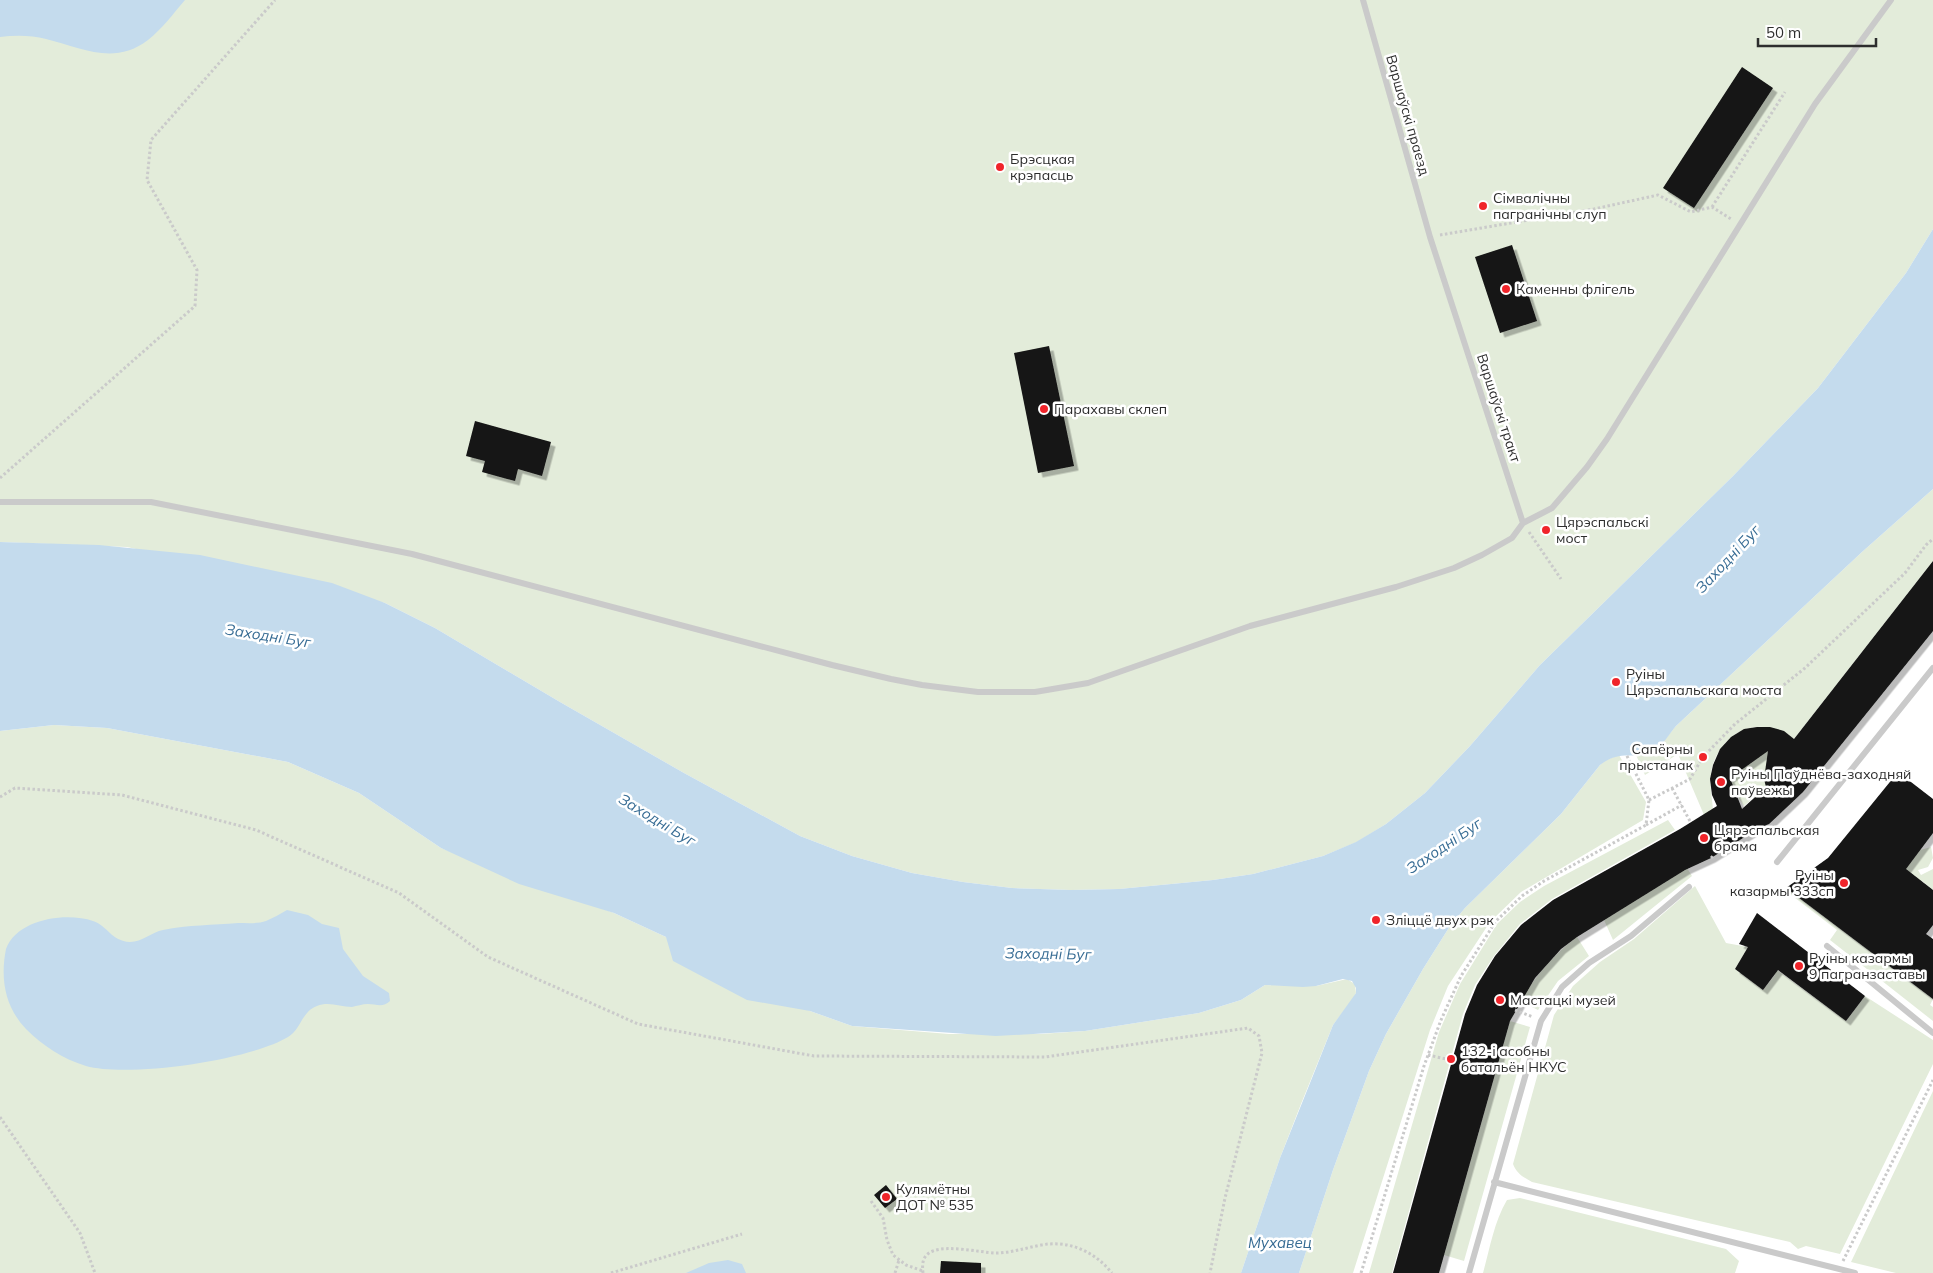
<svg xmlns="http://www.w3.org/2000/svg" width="1933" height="1273" font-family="Mulish,sans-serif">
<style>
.green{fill:#e3ecda}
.water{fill:#c4dbed}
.building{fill:#141414;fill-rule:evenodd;filter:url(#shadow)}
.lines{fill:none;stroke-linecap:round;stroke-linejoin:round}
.path{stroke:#cacaca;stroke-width:3;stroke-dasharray:2.5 2.5;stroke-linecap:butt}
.service{stroke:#cacaca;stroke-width:6}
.poi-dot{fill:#f0242a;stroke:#fff;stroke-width:2}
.labels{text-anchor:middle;stroke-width:5;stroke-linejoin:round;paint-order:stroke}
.street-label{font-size:14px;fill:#2d2d2d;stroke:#fff}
.poi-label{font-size:14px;fill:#2d2d2d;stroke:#fff;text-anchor:start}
.water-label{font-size:15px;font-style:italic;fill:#376c94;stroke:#fff}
</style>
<defs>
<filter id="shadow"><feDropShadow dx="4.5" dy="4.5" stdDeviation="0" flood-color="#0004"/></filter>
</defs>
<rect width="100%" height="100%" fill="#fff"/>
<path class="green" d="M0 0H1933V229L1906 273 1818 388 1733 476 1540 665 1470 746 1425 793 1386 824 1357 842 1323 856 1253 874 1213 880 1119 889 1071 890 1012 888 963 882 912 873 852 856 800 836 684 773 560 702 435 628 385 603 127 547 0 542Z
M1933 489V561L1794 739C1763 715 1726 728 1713 764 1708 779 1712 795 1713 810L1704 815 1678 754 1645 775 1636 755C1656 753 1664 740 1676 726L1862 552Z
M54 725 107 728 288 762 359 793 441 848 614 913 666 937 810 1011 852 1026 949 1034H1040L1085 1031 1199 1013 1241 1000 1265 985 1316 986 1347 979 1355 984 1356 993 1353 999 1333 1025 1301 1104 1280 1158 1241 1273H0V731Z
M1771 749 1764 779 1767 786 1744 806C1737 796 1728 783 1733 771 1735 764 1745 757 1750 752Z
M1619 755 1646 802 1643 820 1521 892 1490 922 1448 986 1430 1030 1353 1273H1299L1333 1170 1369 1071 1386 1034 1423 969 1450 926 1465 908 1561 814 1600 765 1606 760Z
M1668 820 1675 830 1552 899 1520 924 1494 956 1475 985 1463 1014 1392 1273H1369L1439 1032 1460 984 1497 924 1520 902 1544 886Z
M1931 847 1933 858 1928 867 1918 870 1921 875 1933 869V890L1922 881 1892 886 1920 850Z
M1687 868 1692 876 1613 940 1604 920Z
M1695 886 1726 943 1748 947 1735 969 1763 990 1775 975 1766 968 1769 964 1846 1021 1865 996 1933 1040V1064L1840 1254 1806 1246 1798 1249 1790 1242 1532 1182C1523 1177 1517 1174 1513 1164L1554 1015 1573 986 1600 962 1634 939Z
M1786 888 1933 999 1930 1005 1933 1007V1021L1830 940 1837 930 1786 891Z
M1577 937 1589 956 1558 981 1538 1010 1520 1001C1536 976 1553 955 1577 937Z
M1510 1021 1530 1027 1464 1261 1444 1255Z
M1933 1091V1273H1896L1851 1262Z
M1520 1198 1726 1249 1739 1261 1735 1273H1483C1490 1248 1494 1222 1507 1200Z"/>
<path class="water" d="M0 0H185C173 14 162 29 148 40 114 66 82 48 46 39 31 35 15 35 0 37Z
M1933 229V489L1862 552 1676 726C1669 734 1662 747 1652 752 1634 761 1622 748 1600 765L1561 814 1465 908 1450 926 1423 969 1386 1034 1369 1071 1333 1170 1299 1273H1241L1280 1158 1316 1068 1333 1025 1356 993V988L1352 981 1343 979 1316 986 1303 987 1265 985 1241 1000 1199 1013 1085 1031 996 1036 852 1026 810 1011 747 1000 673 961 666 937 614 913 519 884 441 848 359 793 288 762 107 728 54 725 0 731V542L99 545 200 555 332 583 385 603 435 628 560 702 684 773 800 836 852 856 912 873 963 882 1012 888 1071 890 1119 889 1213 880 1253 874 1323 856 1356 842 1386 824 1425 793 1470 746 1540 665 1733 476 1818 388 1906 273Z
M287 910 308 915 322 924 339 928 343 949 363 976 389 993 390 1001C383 1008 376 1004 368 1004 362 1004 357 1006 352 1007 340 1007 329 1001 317 1006 301 1012 301 1030 288 1037 250 1060 129 1078 86 1066 63 1059 43 1046 26 1029 5 1007 0 979 6 949 17 919 66 912 93 921 108 926 111 941 130 942 142 942 152 932 163 930 188 925 213 925 238 923 247 923 258 924 266 921 273 918 280 914 287 910Z
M728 1260 742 1264 746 1273H686L709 1263Z"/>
<path class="building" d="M1742 67 1773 88 1694 208 1663 188Z
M1512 245 1537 321 1500 333 1475 257Z
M1049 346 1074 466 1038 473 1014 353Z
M475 421 551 442 542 476 518 469 515 481 482 472 485 461 466 456Z
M1933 561V631L1803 792 1769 824 1759 828 1711 858 1685 870 1577 937 1561 949 1535 978 1510 1021 1439 1273H1393L1465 1014 1477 985 1495 956 1521 925 1553 900 1680 829 1717 806 1712 795 1710 779 1713 765 1720 749 1731 737 1744 729 1757 727H1770L1784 731 1794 739ZM1768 751 1764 779 1766 787 1742 809 1730 778Z
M1898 772 1933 799V833L1906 869 1933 890V925L1926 934 1933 939V999L1786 888 1828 858Z
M1757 913 1865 996 1846 1021 1778 970 1763 990 1735 969 1748 947 1739 944Z
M886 1185 897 1199 885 1208 874 1195Z
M941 1261 981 1263V1273H940Z"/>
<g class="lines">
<path class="path" d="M1712 207 1785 92
M1440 235 1594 209 1658 195 1691 212 1712 207 1731 219
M0 478 195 306 197 270 147 180 151 140 275 0
M1529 532 1561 579
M1672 788 1691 823
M0 797 15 788 122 795 256 830 399 893 488 957 638 1024 814 1056 1045 1057 1248 1028 1259 1036 1262 1053 1225 1198 1210 1273
M1649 800 1690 779 1703 757 1735 724 1805 668 1905 573 1926 545 1933 539
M1646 825 1682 805
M1711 858 1714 855
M1515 1010 1533 1017
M1428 1055 1446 1059
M0 1117 80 1233 95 1273
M871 1201 883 1218 887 1240 893 1255 906 1265 923 1271
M1843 1261 1933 1080
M611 1273 742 1234
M895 1273 899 1260
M923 1273C922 1264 922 1255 933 1251 949 1245 978 1252 995 1253 1011 1253 1025 1248 1041 1245 1069 1240 1094 1251 1112 1273
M1361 1273 1424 1066 1441 1020 1461 976 1496 921 1522 896 1544 881 1646 825 1649 800 1626 754"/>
<path class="service" d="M1363 0 1430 237 1523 523
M0 502H151L412 554 832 665 891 679 922 685 978 692H1035L1088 683 1250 626 1396 587 1454 568 1482 555 1512 538 1523 523 1552 508 1587 467 1607 439 1815 104 1891 0
M1777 862 1933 668
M1827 946 1933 1033
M1494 1182 1855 1273
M1469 1273 1541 1021 1562 987 1589 963 1631 936 1689 887"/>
</g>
<g class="poi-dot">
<circle cx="1000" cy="167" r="5"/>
<circle cx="1483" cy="206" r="5"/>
<circle cx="1506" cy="289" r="5"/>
<circle cx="1044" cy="409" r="5"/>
<circle cx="1546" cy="530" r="5"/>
<circle cx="1616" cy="682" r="5"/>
<circle cx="1703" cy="757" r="5"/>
<circle cx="1721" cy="782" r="5"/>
<circle cx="1704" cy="838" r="5"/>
<circle cx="1844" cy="883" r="5"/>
<circle cx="1376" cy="920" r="5"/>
<circle cx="1799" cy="966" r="5"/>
<circle cx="1500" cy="1000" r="5"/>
<circle cx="1451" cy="1059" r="5"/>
<circle cx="886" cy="1197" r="5"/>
</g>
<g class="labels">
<g class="street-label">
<text transform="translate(1408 115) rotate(74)" y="5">Варшаўскі праезд</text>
<text transform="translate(1499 408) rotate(72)" y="5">Варшаўскі тракт</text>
</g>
<g class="poi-label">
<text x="1010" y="164">Брэсцкая<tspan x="1010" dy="16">крэпасць</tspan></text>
<text x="1493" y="203">Сімвалічны<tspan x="1493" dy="16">пагранічны слуп</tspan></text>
<text x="1516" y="294">Каменны флігель</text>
<text x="1054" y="414">Парахавы склеп</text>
<text x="1556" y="527">Цярэспальскі<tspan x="1556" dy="16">мост</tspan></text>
<text x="1626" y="679">Руіны<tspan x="1626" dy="16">Цярэспальскага моста</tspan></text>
<text x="1693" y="754" text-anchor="end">Сапёрны<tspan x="1693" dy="16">прыстанак</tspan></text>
<text x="1731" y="779">Руіны Паўднёва-заходняй<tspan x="1731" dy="16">паўвежы</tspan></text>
<text x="1714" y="835">Цярэспальская<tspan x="1714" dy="16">брама</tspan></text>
<text x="1834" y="880" text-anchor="end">Руіны<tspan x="1834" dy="16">казармы 333сп</tspan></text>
<text x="1386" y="925">Зліццё двух рэк</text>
<text x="1809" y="963">Руіны казармы<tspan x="1809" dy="16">9 пагранзаставы</tspan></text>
<text x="1510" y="1005">Мастацкі музей</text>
<text x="1461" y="1056">132-і асобны<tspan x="1461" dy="16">батальён НКУС</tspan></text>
<text x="896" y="1194">Кулямётны<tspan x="896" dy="16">ДОТ № 535</tspan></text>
</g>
<g class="water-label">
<text transform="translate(1728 559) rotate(-47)" y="5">Заходні Буг</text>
<text transform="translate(268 636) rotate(9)" y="5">Заходні Буг</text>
<text transform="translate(657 820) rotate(31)" y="5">Заходні Буг</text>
<text transform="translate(1444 846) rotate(-34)" y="5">Заходні Буг</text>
<text transform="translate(1048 954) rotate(1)" y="5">Заходні Буг</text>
<text x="1280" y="1248">Мухавец</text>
</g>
</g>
<path d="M1758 38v8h118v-8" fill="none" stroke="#2d2d2d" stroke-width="2.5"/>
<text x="1766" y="38" font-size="15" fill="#2d2d2d" stroke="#ffffff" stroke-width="4" paint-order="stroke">50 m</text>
</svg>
